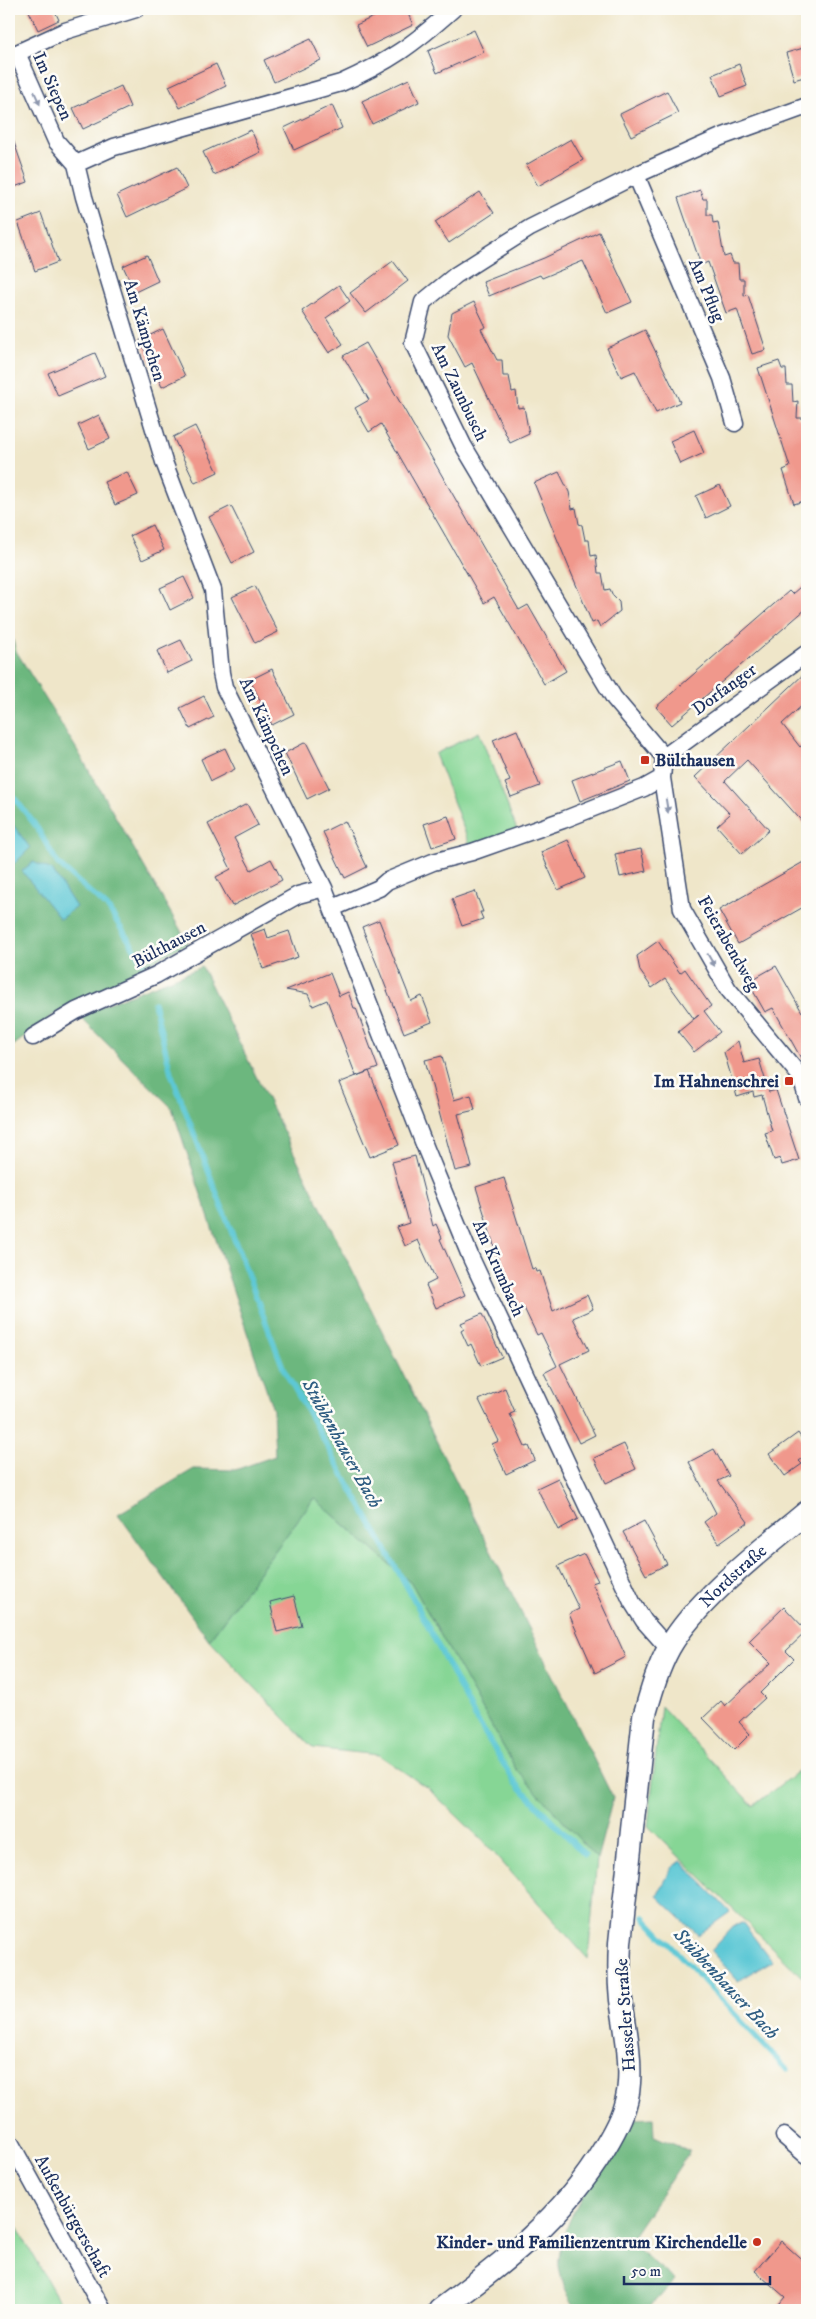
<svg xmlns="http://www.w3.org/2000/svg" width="816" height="2319" font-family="'IM FELL DW Pica',serif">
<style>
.green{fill:#86d695;stroke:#50827a}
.forest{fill:#6cb77e;stroke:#44736e}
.water{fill:#5dc8d5;stroke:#3c7c9a}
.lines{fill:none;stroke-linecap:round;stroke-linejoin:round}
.stream{stroke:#5dc8d5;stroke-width:5.5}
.building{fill:#f0988c}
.street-casing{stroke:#3b4a6e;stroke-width:19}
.secondary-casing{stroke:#3b4a6e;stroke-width:25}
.street{stroke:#fff;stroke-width:16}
.secondary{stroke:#fff;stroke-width:22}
.oneway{fill:#8d97ae}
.poi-dot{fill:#c8321e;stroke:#fdfcf7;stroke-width:2}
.labels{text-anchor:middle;stroke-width:5;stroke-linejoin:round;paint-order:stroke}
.street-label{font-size:18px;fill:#1b2f5e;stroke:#fdfcf7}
.poi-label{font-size:18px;font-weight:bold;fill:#1b2f5e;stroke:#fdfcf7;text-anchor:end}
.water-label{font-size:19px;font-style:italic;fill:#2f5d82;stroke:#fdfcf7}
</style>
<rect width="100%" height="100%" fill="#fdfcf7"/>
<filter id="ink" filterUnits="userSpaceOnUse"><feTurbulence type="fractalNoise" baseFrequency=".02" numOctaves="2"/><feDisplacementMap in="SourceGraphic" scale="10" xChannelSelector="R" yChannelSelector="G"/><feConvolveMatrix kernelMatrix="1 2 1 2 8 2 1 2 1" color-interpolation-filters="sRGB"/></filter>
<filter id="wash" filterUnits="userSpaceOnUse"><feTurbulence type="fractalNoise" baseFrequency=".0096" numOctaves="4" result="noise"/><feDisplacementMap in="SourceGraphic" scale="20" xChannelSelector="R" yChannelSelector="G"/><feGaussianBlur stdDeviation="1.12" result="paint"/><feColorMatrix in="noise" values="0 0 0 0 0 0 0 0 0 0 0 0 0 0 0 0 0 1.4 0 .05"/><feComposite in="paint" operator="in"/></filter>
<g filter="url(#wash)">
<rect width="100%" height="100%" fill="#efe6c9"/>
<path class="green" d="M479 732 517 830 470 845 435 754Z
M314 1498 412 1584 516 1769 597 1859 588 1959 486 1844 429 1789 379 1755 313 1748 209 1640Z
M661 1706 753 1806 807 1764V1982L648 1826Z
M9 2213 64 2310H9Z"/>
<path class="forest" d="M9 626 16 651 76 748 188 943 50 1017 9 1049Z
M202 967 613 1798 597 1859 516 1769 412 1584 314 1498 209 1640 118 1514 194 1469 235 1470 275 1456 273 1410 172 1108 78 1015Z
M653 2118 654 2136 690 2151 629 2242 675 2280 648 2310H577C568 2297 557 2274 559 2257 565 2210 607 2158 631 2119Z"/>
<path class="water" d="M9 819 30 848 14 864 9 858Z
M33 862 52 870 76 907 60 919 22 871Z
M681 1861 730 1912 698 1935 657 1896 672 1868Z
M743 1923 772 1961 738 1981 711 1951 736 1924Z"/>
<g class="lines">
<path class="stream" d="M9 791 36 826 58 864 108 908 143 962
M154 1003 171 1073 284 1370 412 1596 475 1717 514 1781 585 1855
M644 1917 787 2070"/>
</g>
<g id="blocks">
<path class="building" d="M28 9H54L59 20 38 30Z
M391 9H406L413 25 367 47 356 25Z
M474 30 484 52 437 73 428 51Z
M311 39 321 60 274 82 264 60Z
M807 47V76L794 80 786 53Z
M216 64 226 86 180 108 169 86Z
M739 64 747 86 721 96 712 75Z
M409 79 419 102 372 124 362 101Z
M121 86 130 107 83 129 73 108Z
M667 91 678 113 631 136 620 114Z
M332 105 342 128 294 150 284 128Z
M251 130 261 152 214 175 203 152Z
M11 134 28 182 9 189V135Z
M571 139 583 160 538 186 526 165Z
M177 167 187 188 127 217 117 195Z
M700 190 703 199H707V215H712L713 223 718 222 724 257 730 255 733 263H738L739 279H744V296L748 295 766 350 752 354 737 309 726 313 708 262 701 265 678 198Z
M480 192 494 213 449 243 435 222Z
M41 213 58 262 35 271 18 222Z
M599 232 632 302 607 313 583 261 542 278 540 275 489 296 483 282 544 258Z
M147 255 158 281 135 292 123 266Z
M393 261 408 281 366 313 350 293Z
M339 285 350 301 326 318 343 344 329 353 302 311Z
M474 302 486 327 481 329 497 360H502L503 376H509L512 392 516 391 518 408 524 407 529 434 510 443 472 363 465 367 448 335 452 313Z
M163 329 185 376 162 387 140 340Z
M645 330 680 402 656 413 635 371 621 377 607 348Z
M366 343 519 610 528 605 566 671 544 684 494 597 484 603 381 424 369 432 355 408 369 400 343 356Z
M95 353 105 376 58 396 48 373Z
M779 361 782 369H786L787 385H792L793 402 798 401 797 418H803L804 434H807V500L794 504 783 470 790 467 758 368Z
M99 415 110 439 89 449 78 425Z
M195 426 218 472 195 483 173 437Z
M694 430 704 453 680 464 670 441Z
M127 472 138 495 115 505 104 482Z
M559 472 569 492 572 509 576 508 579 524 582 525 585 540H589L591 556 596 555 598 573H602L605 590 610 589 613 596 619 602 620 611 600 627 597 621 592 623 534 483Z
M720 485 730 506 706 518 696 496Z
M231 506 254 552 232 563 209 517Z
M152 525 164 550 142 560 130 536Z
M184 577 194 598 170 610 160 588Z
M807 581V608L672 725 656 707 789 591 792 594Z
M255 586 278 632 255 643 232 597Z
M181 640 192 661 167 673 157 651Z
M272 669 294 714 272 725 250 680Z
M807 671V701L782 724 800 747 807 741V827L747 760 725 781 769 830 742 854 717 826 730 814 695 777Z
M204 696 214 717 190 729 180 708Z
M517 730 540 786 511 797 505 783 510 781 493 740Z
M306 742 329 788 307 799 285 753Z
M225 748 235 769 211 781 201 759Z
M622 761 630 781 580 801 572 780Z
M247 804 258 825 234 838 251 870 271 859 282 880 232 906 216 877 231 869 208 824Z
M448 816 456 839 432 847 424 824Z
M345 821 367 867 345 878 323 832Z
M568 840 585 878 558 890 541 852Z
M641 849 646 871 620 877 615 854Z
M807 860V905L738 944 719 910Z
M475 891 483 912H480L483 919 462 926 452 899Z
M379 920 411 1001 422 996 432 1022 404 1033 362 927Z
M265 929 268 938 289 931 298 957 263 969 251 934Z
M658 941 680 973 685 969 711 1006 704 1011 720 1032 694 1052 678 1032 700 1014 694 1019 665 979 652 988 640 971 637 956Z
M776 966 802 1012 807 1009V1069L773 1008 765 1012 748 982Z
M330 973 339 996 348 992 354 1008H356L378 1068 356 1076 327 1000 313 1006 308 994 286 990Z
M738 1041 744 1063 759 1059 769 1092 776 1090 799 1160 782 1165 780 1158 774 1160 765 1133 772 1131 762 1095 754 1097 753 1092 737 1097 724 1052Z
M442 1056 454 1100 471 1095 475 1110 458 1114 472 1167 455 1171 425 1060Z
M369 1071 399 1145 370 1157 339 1083Z
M415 1156 433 1226 436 1224 442 1238 440 1239 465 1295 436 1308 426 1285 436 1280 418 1240 405 1246 397 1227 409 1223 392 1162Z
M504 1178 532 1269 535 1268 536 1272 540 1271 553 1311 587 1295 593 1309 573 1318 589 1350 560 1364 595 1435 579 1443 544 1373 557 1366 541 1333 537 1335 524 1308 514 1311 476 1187Z
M482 1314 502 1357 481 1366 471 1344 468 1346 461 1331 464 1329 461 1323Z
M505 1388 515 1412 510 1414 525 1447 529 1446 535 1460 506 1474 492 1444 499 1441 479 1400Z
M798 1433 807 1446V1455L799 1461 802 1464 785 1476 769 1454Z
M624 1444 636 1469 606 1483 594 1458Z
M714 1449 729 1476 718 1481 748 1522 719 1543 704 1522 716 1513 689 1462Z
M558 1478 578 1519 558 1530 537 1488Z
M644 1521 667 1564 646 1575 623 1532Z
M584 1554 598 1581 592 1583 626 1657 595 1673 569 1614 579 1609 558 1566Z
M294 1596 302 1626 277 1632 270 1602Z
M784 1607 807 1631 786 1651 794 1659 760 1693 765 1698 739 1722 750 1734 734 1750 703 1718 721 1701 725 1706 771 1663 749 1641Z
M781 2241 807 2264V2310H774L785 2297 755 2271Z"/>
</g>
</g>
<g filter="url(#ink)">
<use href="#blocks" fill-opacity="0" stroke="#3b4a6e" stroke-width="1"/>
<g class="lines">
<defs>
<path id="street" d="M76 164 84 197 164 462 213 590 221 673 224 687 324 888 426 1149 471 1258 632 1602 644 1621 669 1649
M76 164 114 147 341 83C389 62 414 44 453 9
M76 164 56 141 17 53 65 31 136 9
M636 175 722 378 735 423
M664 757 614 698 463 445 413 343 423 302 456 275 530 228 636 175 721 137 807 106
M664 757 662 778 682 909 728 989 801 1077 807 1098
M664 757 807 653
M333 908 379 888 387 881 433 862 472 852 563 820 644 788 662 778
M33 1037 76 1011 156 975 298 895 324 888
M784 2136 807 2156
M9 2140 103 2310"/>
<g id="secondary">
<path id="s1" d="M440 2310C502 2264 564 2217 604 2149 616 2129 628 2107 629 2083 631 2055 625 2027 621 2000 619 1981 619 1962 620 1943L644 1717C651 1693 657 1670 669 1648 696 1600 764 1548 807 1512"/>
</g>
</defs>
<use href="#street" class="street-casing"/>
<use href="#secondary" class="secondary-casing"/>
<use href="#street" class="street"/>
<use href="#secondary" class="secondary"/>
</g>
<defs><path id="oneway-solid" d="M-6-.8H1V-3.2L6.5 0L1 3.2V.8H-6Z" transform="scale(1.25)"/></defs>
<g class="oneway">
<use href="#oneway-solid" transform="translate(37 98) rotate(66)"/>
<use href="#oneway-solid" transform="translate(667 806) rotate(81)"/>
<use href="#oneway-solid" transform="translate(711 960) rotate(60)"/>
</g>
</g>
<g class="poi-dot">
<rect x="640" y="755" width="10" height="10" rx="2.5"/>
<rect x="784" y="1076" width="10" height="10" rx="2.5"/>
<circle cx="757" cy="2242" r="5"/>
</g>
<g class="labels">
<g class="street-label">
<text transform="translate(53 86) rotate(66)" y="6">Im Siepen</text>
<text transform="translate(707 290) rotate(67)" y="6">Am Pflug</text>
<text transform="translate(145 330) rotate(73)" y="6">Am Kämpchen</text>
<text transform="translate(460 392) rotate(64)" y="6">Am Zaunbusch</text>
<text transform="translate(724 689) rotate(-36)" y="6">Dorfanger</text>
<text transform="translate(267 726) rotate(65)" y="6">Am Kämpchen</text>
<text transform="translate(729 943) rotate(60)" y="6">Feierabendweg</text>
<text transform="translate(169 944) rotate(-28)" y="6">Bülthausen</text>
<text transform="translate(499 1268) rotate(66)" y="6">Am Krumbach</text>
<text dy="6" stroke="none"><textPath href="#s1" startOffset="841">Nordstraße</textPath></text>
<text transform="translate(625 2015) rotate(-94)" y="6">Hasseler Straße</text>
<text transform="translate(73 2216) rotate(61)" y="6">Außenbürgerschaft</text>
</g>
<g class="poi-label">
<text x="655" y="766" text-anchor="start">Bülthausen</text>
<text x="779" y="1087">Im Hahnenschrei</text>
<text x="747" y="2248">Kinder- und Familienzentrum Kirchendelle</text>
</g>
<g class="water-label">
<text transform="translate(343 1443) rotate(61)" y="7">Stübbenhauser Bach</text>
<text transform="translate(727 1983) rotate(47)" y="7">Stübbenhauser Bach</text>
</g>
</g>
<rect width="816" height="2319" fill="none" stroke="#fdfcf7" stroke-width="30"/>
<path d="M624 2276v8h146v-8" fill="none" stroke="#1b2f5e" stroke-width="2.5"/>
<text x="631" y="2276" font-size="15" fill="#1b2f5e" stroke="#fdfcf7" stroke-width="4" paint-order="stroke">50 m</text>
</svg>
